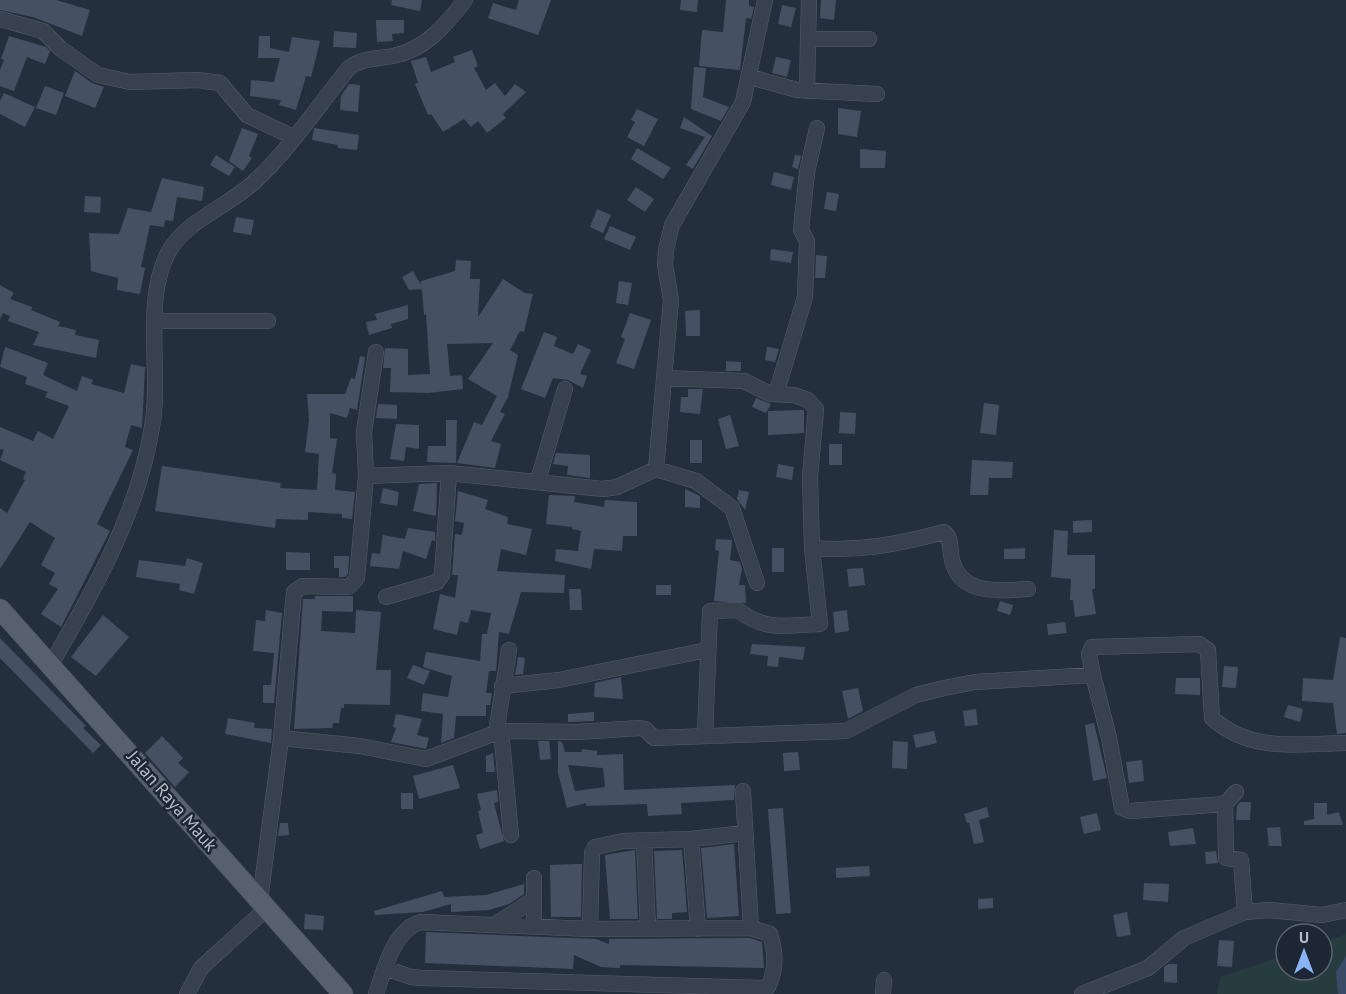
<svg xmlns="http://www.w3.org/2000/svg" width="1346" height="994" font-family="'PT Sans',sans-serif">
<style>
.green{fill:#263c3f}
.water{fill:#394c67}
.building{fill:#455162;fill-rule:evenodd}
.lines{fill:none;stroke-linecap:round;stroke-linejoin:round}
.minor-casing{stroke:#565f6c;stroke-width:16}
.major-casing{stroke:#414a57;stroke-width:21}
.minor{stroke:#38414e;stroke-width:15}
.major{stroke:#56606e;stroke-width:20}
.labels{text-anchor:middle;stroke-width:5;stroke-linejoin:round;paint-order:stroke}
.street-label{font-size:18px;fill:#b4bcc9;stroke:#1d2633}
</style>
<rect width="100%" height="100%" fill="#242f3e"/>
<path class="green" d="M1346 934V994H1217L1220 977 1286 955V970H1322V943Z"/>
<path class="water" d="M1346 956V994H1338L1336 972Z"/>
<path class="building" d="M0 0H56L90 10 82 36 33 17 0 10Z
M392 0H422L420 11 391 5Z
M519 0H551L538 35 488 18 493 3 516 10Z
M681 0H698L697 12 680 10Z
M726 0H749V6L754 7 751 19 746 18 740 70 699 66 702 30 723 32Z
M821 0H836L834 20 820 18Z
M782 5 796 8 791 27 778 24Z
M376 20H404V33L392 34 393 41 377 42Z
M334 31 357 33 356 48 333 47Z
M9 36 46 47 50 51 45 64 27 57 14 91 0 86V70L4 60 1 59Z
M259 36H270V48L289 52 292 37 320 41 311 77 306 76 296 110 279 105 281 100 250 96 251 80 274 82 280 58H258Z
M472 50 478 66 474 68 486 90 495 83 505 96 515 84 526 92 503 114 506 118 487 133 478 121 471 127 464 119 443 132 431 114 428 115 415 84 418 83 411 61 426 57 431 72 455 62 453 57Z
M776 57 791 60 787 77 772 73Z
M694 67 706 68 703 97 729 107 721 121 691 109Z
M75 71 92 83 104 87 95 108 65 96Z
M349 84 360 85 358 112 340 110 341 96Z
M45 86 64 93 56 115 36 108Z
M4 93 35 107 25 127 0 114V101Z
M838 108 861 111 857 137 838 134Z
M637 109 658 119 644 146 627 137 635 122 631 120Z
M684 117 712 136 693 169 686 165 705 137 680 128Z
M242 128 258 134 249 156 252 158 243 171 229 161Z
M314 128 359 135 357 150 338 148V145L312 140Z
M637 148 671 168 663 179 631 159Z
M860 149 886 151 885 168H860Z
M216 155 235 167 229 176 210 165Z
M795 155 801 156 798 169 792 167Z
M774 172 794 177 791 190 771 185Z
M162 178 204 187 202 201 177 197 173 221 165 220 164 227 150 225 141 267 145 268 140 294 117 290 118 278 91 271 89 233 119 234 128 208 151 212Z
M636 187 654 199 645 212 627 200Z
M827 192 839 194 836 211 824 209Z
M85 196 101 197 100 213 84 212Z
M597 209 611 215 603 233 590 227Z
M236 217 254 220 251 235 233 232Z
M610 226 636 237 630 250 604 239Z
M771 249 793 252 791 263 770 260Z
M816 255 827 256 825 278H815Z
M456 260 471 261 470 279H480L478 317 503 279 525 293 533 294 524 332 520 331 510 350 518 355 508 397 500 412 505 414 491 441 501 444 495 468 457 463 474 422 482 425 497 396 468 379 493 343 447 344 450 376 462 375 463 389 428 393 390 392 391 368H383L385 348 408 349V375L430 374 426 314 424 315 422 289 409 290 402 277 413 271 421 285V281L455 271Z
M619 281 632 283 628 305 616 303Z
M0 285 14 293 10 299 32 307 31 310 60 322 58 326 76 330 75 335 99 340 96 358 33 345 39 332 8 321 10 316 3 313 0 319Z
M408 305V319L391 324 392 328 369 335 366 322 377 320 375 314Z
M700 310V336H686L685 311Z
M630 313 651 320 634 369 616 363 625 339 621 337Z
M544 332 557 337 554 346 573 354 578 344 591 350 580 374 587 376 583 388 568 380 553 378 545 398 521 389Z
M5 347 48 363 43 375 77 391 82 376 93 380 91 384 124 393 131 364 145 367 142 428 131 425 125 447 133 450 97 524 110 531 61 627 41 614 58 589 49 584 55 573 41 565 55 538 30 522 0 569V508L7 513 25 480 23 479 26 472 0 460 4 450 0 449V427L33 441 38 431 53 439 69 406 45 397 48 392 25 384 27 377 0 367Z
M767 347 779 349 775 362 765 360Z
M360 356 365 357 357 410 350 408 347 418 330 413V438L337 439 332 473 336 474 335 490 355 492 352 519 342 518V514L308 512V520L276 519 275 528 155 511 162 466 281 483 280 488 317 490 319 454 305 452 309 420 307 394H345L351 378 355 379Z
M726 361 741 362V371H726Z
M688 389H703L700 414 680 412 681 397H688Z
M756 398 771 404 766 413 752 407Z
M984 403 999 405 996 435 980 433Z
M378 404 397 405V419L376 418Z
M804 410V433L768 435V411Z
M840 412 856 413 855 434 839 433Z
M730 415 739 446 726 449 718 419Z
M446 420H457L456 463 427 462 428 446H446Z
M396 424 419 425V449L406 447 404 461 390 459Z
M690 440H702V463H690Z
M829 444H842V465H829Z
M556 453 590 455V478L567 475 568 466 553 464Z
M972 460 1013 462 1012 478H989L988 495H970Z
M778 464 794 467 792 480 776 477Z
M437 483 436 516 413 511 419 484Z
M383 488 399 492 397 506 380 503Z
M685 489 700 496V508L685 507Z
M739 490 749 492 745 510 737 499Z
M458 491 488 500 485 509 508 517 507 524 532 529 526 555 501 549 497 571 565 575 564 593 521 592 509 634 499 632 496 671H489L486 693H492L490 705H486V716H456L454 738 441 743 443 714 421 711 423 693 448 697 452 676 423 667 426 652 480 661 482 634H487L491 613 471 610 468 623 460 621 457 635 433 629 440 594 455 598 458 575H452L455 534 462 535 464 523 455 521Z
M549 495 575 496 574 502 604 507 605 500 637 502V536H623L622 551 594 549 591 569 555 561 556 549 578 551 581 531 572 529V527L546 524Z
M1092 520V532L1073 533V521Z
M408 528 435 532V541L432 540 426 559 403 551 399 569 370 566 372 553 380 554 383 535 405 539Z
M1054 530 1068 531 1067 555H1095V589H1092L1096 614 1075 617 1073 600H1070L1071 579 1051 577Z
M716 539 732 540 730 560 740 562 742 569 739 585H745L746 603 714 601 719 551 715 550Z
M772 548H784V572H772Z
M1025 548V559H1004V549Z
M286 552 310 553V570H286Z
M334 556H349L348 574 345 577H339V568H334Z
M187 558 203 563 194 594 179 590 180 584 136 577 139 560 185 566Z
M863 568 865 585 849 587 847 569Z
M656 585H671V595H656Z
M569 589H581L582 610H570Z
M315 596H353V612L322 611 321 631 355 633 356 610 381 612 376 670H391L390 705 344 704V708H341L339 723H333L332 728 294 729 303 599H315Z
M1000 601 1013 605 1010 615 997 611Z
M266 610 282 613 274 703H263V685H271L274 653 253 651 256 620 265 621Z
M847 610 849 631 835 633 833 612Z
M103 615 129 637 96 676 71 657Z
M1065 622 1067 633 1048 635 1047 624Z
M1340 637 1346 638V733L1337 734 1333 703 1302 701 1303 678 1333 680Z
M0 638 86 726 83 728 101 745 93 753 0 658Z
M752 644 805 647 803 660 779 657 778 667 767 666 768 656 750 654Z
M518 657 525 658 523 674 515 675Z
M413 665 430 671 424 685 407 678Z
M1224 666 1238 667 1236 688 1222 687Z
M621 677 623 699 594 697 595 683Z
M1176 678H1200V695L1175 694Z
M858 688 863 711 848 719 842 691Z
M1288 705 1303 709 1300 722 1284 717Z
M976 709 978 725 965 726 963 711Z
M594 712V721L568 722V714Z
M396 714 422 719 417 735 429 738 426 749 391 742 396 728 393 727Z
M228 718 255 723 254 728 272 729 271 743 225 734Z
M1094 723 1107 778 1093 781 1085 725Z
M934 731 937 743 916 748 913 735Z
M162 736 183 758 178 763 189 772 175 787 145 753Z
M538 741H549L551 759 540 760Z
M558 741 562 742 565 752H582V749L597 751V755L623 754 624 790 735 785 734 800 681 803 682 814 648 816 647 804 586 806V803L567 808 558 773ZM568 765 603 768 605 787 575 791Z
M893 741 908 742 907 769 892 768Z
M798 752 800 770 784 771 783 753Z
M493 753 495 772H486V756Z
M1142 760 1144 781 1129 783 1126 762Z
M453 765 460 788 419 799 413 776Z
M497 790 498 802 494 803 504 841 480 849 476 835 483 833 478 811 481 810 477 794Z
M401 793H413V809H401Z
M1240 802H1251L1250 820H1236L1237 806Z
M1314 803H1327V815L1339 812 1343 825H1304V821L1314 819Z
M987 807 989 817 979 820 984 842 974 844 969 823H967L964 814Z
M783 808 791 913 776 914 768 809Z
M1097 813 1101 830 1084 834 1080 817Z
M280 823H288L289 835 278 836Z
M1280 827 1282 846H1269L1267 828Z
M1193 828 1196 844 1170 846 1168 832Z
M734 844 739 916 707 918 701 848Z
M635 850 638 919H610L605 855Z
M682 850 687 912 672 913V919H657L654 851Z
M1216 851 1218 863 1206 864 1205 852Z
M575 864H582L581 917H551L550 865Z
M869 866 870 876 836 878V868Z
M1144 883 1169 884 1168 902 1143 900Z
M524 884V894L509 904 489 910 451 912V904L423 912 375 915 374 911 442 891 444 897 486 895Z
M993 898V908L978 909V899Z
M1127 912 1131 935 1117 937 1113 915Z
M305 914 324 916 323 930 304 929Z
M426 932 596 939 609 944V939L750 938 762 942 764 968 620 965V968L601 967 574 955 573 969 425 963Z
M1219 940 1234 941 1232 967 1217 966Z
M1168 964H1177V983L1164 982V967Z"/>
<g class="lines">
<defs>
<path id="minor" d="M0 19 43 31 61 49 98 75 130 82 198 80 220 83 247 115 293 137
M808 39 809 0
M750 77 797 90 877 94
M807 91 808 39H869
M156 321H268
M665 378 744 381 770 394 794 395 808 400 816 409 810 477 812 548 820 624C787 625 766 632 738 610L710 611 705 735
M776 394 805 297 807 241 801 230 807 172 817 128
M656 469 671 300 665 265 666 250 672 225 743 102 765 0
M366 476 449 473 603 489 617 487 656 469 696 481 732 508 757 583
M538 480 565 389
M812 548C859 552 899 544 944 532 951 537 950 546 951 554 956 596 998 591 1028 589
M386 597 437 582 442 575 449 473
M51 664C95 589 138 513 152 427 162 372 142 300 169 251 187 220 227 207 253 183 289 150 318 106 349 68 362 58 377 59 393 56 425 50 446 25 465 0
M1093 675 1089 654 1092 647 1199 644 1208 650 1212 718C1251 753 1298 744 1346 743
M502 686 559 680 707 650
M501 731 511 835
M496 733 509 650
M281 738 360 746 426 759 501 731 577 732 640 728 645 729 654 738 846 731 916 695 944 688 975 682 1093 675 1109 738 1122 808 1130 811 1225 804
M743 791 751 928
M1236 792 1225 804 1226 858 1241 860 1245 912
M691 839 698 929
M644 841 648 928
M260 900 281 738 294 592 303 586 349 587 357 578 366 476 364 432 376 352
M496 924 533 900
M534 926V878
M590 929 592 853 595 847 623 841 691 839 745 833
M187 994 201 968 267 908
M376 994C384 970 394 929 421 922L590 929 751 928 770 934C776 952 777 969 768 987L762 988 422 978 411 977 385 968
M883 994 884 980
M1082 994 1148 968 1184 938 1245 912 1269 910 1322 915 1346 910"/>
<path id="major" d="M0 609 343 994"/>
</defs>
<use href="#minor" class="minor-casing"/>
<use href="#major" class="major-casing"/>
<use href="#minor" class="minor"/>
<use href="#major" class="major"/>
</g>
<g class="labels">
<g class="street-label">
<text transform="translate(172 801) rotate(49)" y="6">Jalan Raya Mauk</text>
</g>
</g>
<g transform="translate(1304 952)"><circle r="28" fill="#1d2633" stroke="#59626f" stroke-width="1.5"/>
<path d="M0-4.5L10 22L0 15L-10 22Z" fill="#8ab4f8"/>
<text y="-9" font-size="16" font-weight="bold" text-anchor="middle" fill="#b4bcc9">U</text>
</g>
</svg>
